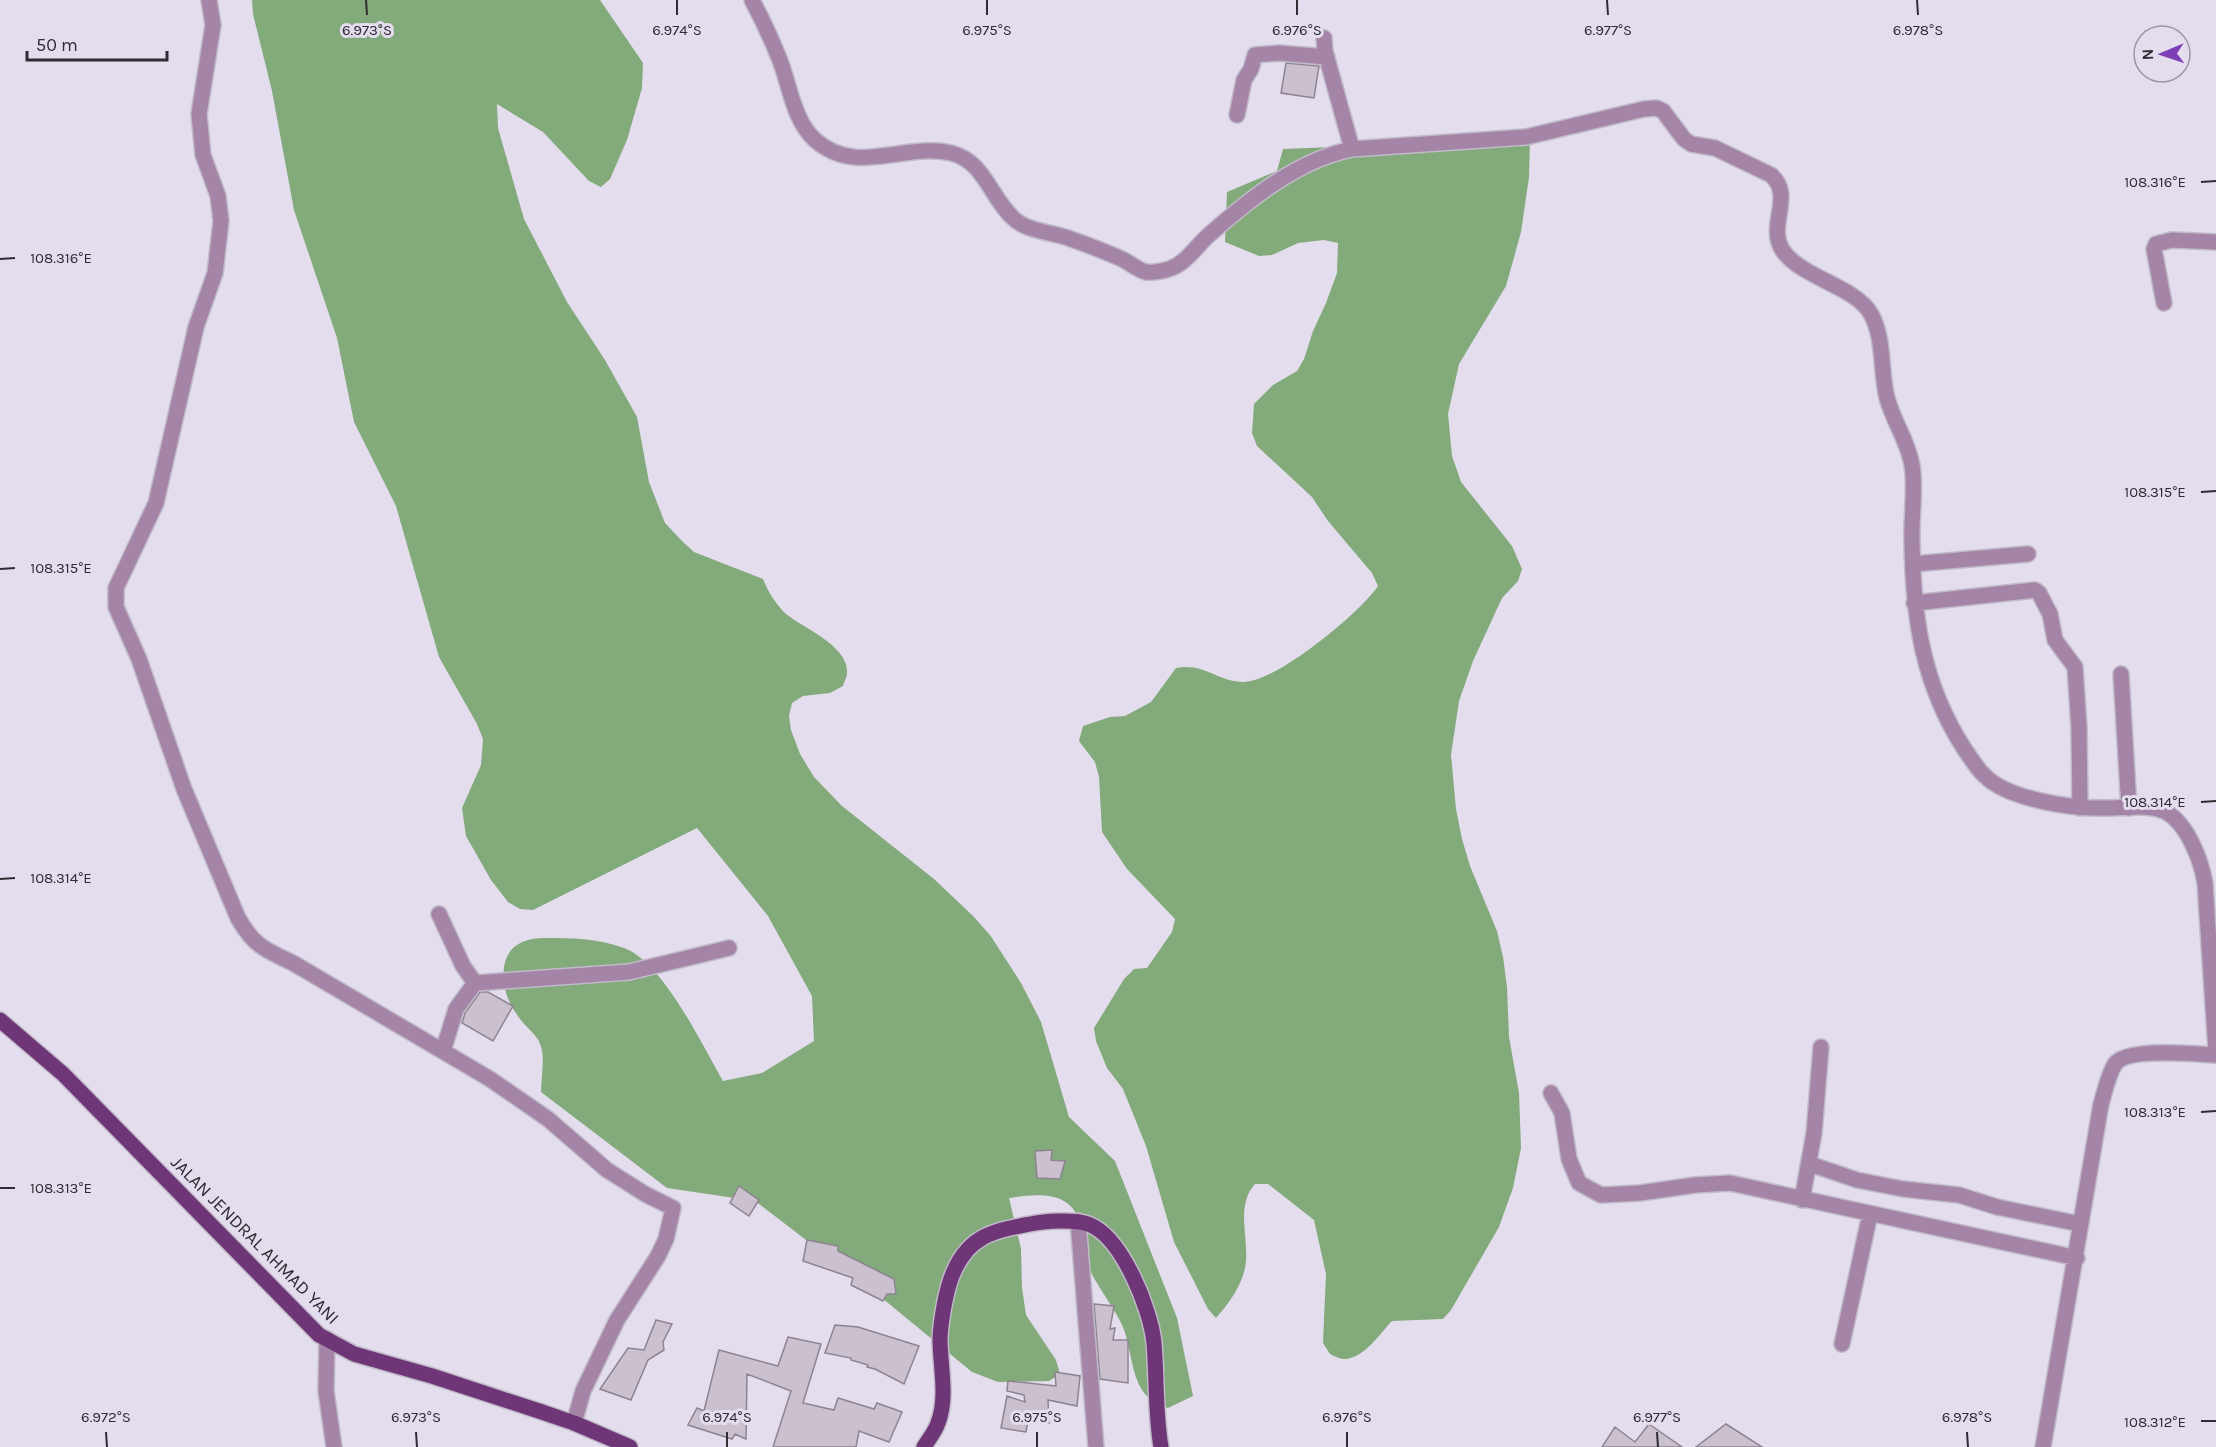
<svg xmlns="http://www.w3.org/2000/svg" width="2216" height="1447" font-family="Karla,sans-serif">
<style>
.forest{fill:#83aa7a}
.building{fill:#cac0ce;stroke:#8d8391;stroke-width:1.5}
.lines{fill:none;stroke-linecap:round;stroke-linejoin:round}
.minor-casing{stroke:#c0bac9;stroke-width:18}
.major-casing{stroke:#c0bac9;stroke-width:18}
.minor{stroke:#a485a8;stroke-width:15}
.major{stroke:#6e3676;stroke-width:15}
.ticks{fill:none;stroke:#2f2c33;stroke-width:2}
.labels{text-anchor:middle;stroke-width:6;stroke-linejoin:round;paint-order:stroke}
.street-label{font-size:18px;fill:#2f2c33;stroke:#e4ddee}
.ticks-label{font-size:15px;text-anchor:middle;fill:#2f2c33;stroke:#e4ddee;stroke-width:6;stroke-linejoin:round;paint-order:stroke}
</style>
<rect width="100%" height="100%" fill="#e4ddee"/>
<path class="forest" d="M252 0H600L643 63 642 88 627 140 610 179 601 187 589 181 543 132 497 104 498 128 524 219 567 302 605 360 637 417 649 482 665 523 683 542 694 552 763 579C768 592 776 604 786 614 803 628 849 646 847 673 847 677 844 682 843 686L830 693 803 696 792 703 789 716 791 730 800 754 814 777 842 806 934 879 973 916 990 935 1021 983 1041 1022 1069 1117 1115 1161 1177 1318 1193 1396 1168 1408C1159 1405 1152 1402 1145 1394 1130 1375 1132 1347 1122 1325 1113 1305 1097 1287 1088 1266 1082 1252 1084 1235 1079 1221 1070 1190 1035 1194 1009 1198L1021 1249 1022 1288 1026 1315 1056 1360 1060 1374 1049 1381 998 1382 972 1372 882 1298 755 1201 667 1188 541 1092C541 1080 545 1058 541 1047 539 1038 531 1031 525 1025 511 1009 501 990 504 967 507 946 524 938 543 938 571 938 597 938 624 948 663 962 702 1045 723 1081L762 1073 814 1041 812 996 768 916 697 828 533 910 520 909 508 902 491 880 466 836 462 808 481 765 483 739 477 724 439 657 396 506 354 422 337 338 294 210 272 91 253 14Z
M1530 139 1529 177 1521 232 1506 286 1459 364 1448 414 1452 456 1461 482 1512 546 1522 569 1518 581 1502 598 1473 661 1459 701 1451 755 1456 809 1462 839 1470 866 1497 931 1503 957 1507 987 1509 1037 1519 1093 1521 1148 1513 1188 1499 1227 1451 1310 1443 1319 1392 1321C1380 1333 1364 1359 1344 1359 1340 1359 1334 1356 1330 1354L1323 1343 1326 1274 1314 1220 1268 1184H1255C1236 1205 1248 1235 1246 1261 1244 1283 1230 1302 1216 1318L1208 1309 1174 1242 1146 1146 1123 1089 1107 1068 1096 1041 1094 1028 1124 979 1134 969 1147 968 1172 932 1175 919 1127 869 1102 832 1099 777 1095 762 1079 741 1083 726 1110 717 1125 716 1151 702 1176 668C1205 663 1216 681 1242 682 1274 684 1360 613 1378 586L1372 573 1328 521 1312 497 1257 446 1252 433 1254 404 1273 385 1297 371 1304 359 1313 331 1326 303 1337 273 1338 243 1324 240 1298 243 1272 255 1259 256 1225 242 1227 192 1277 171 1283 149Z"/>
<path class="building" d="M1286 63 1319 66 1314 98 1281 93Z
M480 992H488L513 1006 493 1041 462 1023 465 1013Z
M1052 1150 1051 1160 1065 1161 1060 1179 1037 1178 1035 1151Z
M739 1186 759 1200 749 1216 730 1203Z
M807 1240 838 1246V1251L894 1279 896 1294H887L883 1301 851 1285 853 1278 803 1261Z
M1094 1304 1114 1306 1110 1329 1115 1328 1113 1340H1128V1383L1100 1379Z
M656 1320 672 1324 663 1342 664 1350 648 1360 631 1400 600 1389 628 1348 644 1350Z
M835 1325 858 1327 919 1346 904 1384 875 1369 867 1367 868 1365 851 1360V1358L825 1353Z
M788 1337 821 1344 803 1403 834 1410 838 1398 874 1409 877 1403 902 1412 889 1442 859 1431 856 1447H773L791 1391 747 1374 746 1439 735 1434 732 1439 688 1425 697 1408 704 1411 719 1350 778 1366Z
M1055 1372 1080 1376 1077 1406 1048 1400 1049 1423 1029 1416 1026 1432 1001 1428 1007 1396 1025 1402 1024 1395 1007 1391 1008 1381 1056 1386Z
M1649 1424 1682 1447H1602L1615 1427 1635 1442Z
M1726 1424 1762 1447H1696Z"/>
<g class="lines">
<defs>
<path id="minor" d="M209 0 213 25 199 114 203 155 218 196 221 221 215 273 196 327 156 503 116 588V607L139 659 184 789 238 918C254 946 265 950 293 963L490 1079 548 1119 607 1170 645 1194 673 1208 666 1239 658 1256 617 1320 583 1391 574 1423
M752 0C762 19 771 38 779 58 790 85 793 120 815 140 857 177 904 142 951 153 984 161 990 196 1012 217 1026 232 1053 232 1071 239 1088 245 1106 252 1122 259 1130 263 1138 270 1146 272 1152 273 1163 271 1169 269 1187 263 1196 246 1210 234 1251 198 1298 160 1352 149L1526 137 1644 109 1656 108 1663 111 1684 139 1691 144 1715 148 1771 175C1795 196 1766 226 1783 251 1802 278 1855 286 1871 314 1885 340 1880 371 1887 398 1893 421 1908 441 1912 465 1916 490 1911 516 1912 541 1913 617 1922 684 1965 750 1971 758 1977 769 1985 776 2009 800 2074 809 2107 808 2124 808 2147 804 2164 811 2187 822 2201 860 2205 883L2216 1051
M1324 38 1325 51 1352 149
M1237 115 1244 80 1251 69 1255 55 1279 53 1327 57
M2164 303 2154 249 2156 244 2172 240 2216 242
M1913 564 2028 554
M1914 603 2035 590 2039 593 2050 614 2055 640 2075 667 2079 728 2080 808
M2121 674 2129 808
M439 914 463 966 475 983
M443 1051 456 1009 475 983 629 972 729 948
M1551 1093 1562 1113 1569 1159 1579 1183 1601 1195 1640 1193 1695 1185 1730 1183 2077 1258
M1810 1164 1857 1180 1903 1189 1959 1195 1997 1207 2080 1224
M1802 1200 1814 1133 1821 1047
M1078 1221 1096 1447
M327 1339 326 1391 334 1447
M1842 1344 1870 1214
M2043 1447 2101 1104C2105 1091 2108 1075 2115 1064 2127 1047 2196 1054 2216 1055"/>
<path id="major" d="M0 1020 63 1074 319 1335 354 1354 432 1376 542 1412 574 1423 630 1447
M924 1447C928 1440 935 1432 938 1423 948 1397 940 1366 940 1338 941 1320 946 1288 954 1271 970 1235 994 1231 1030 1224 1044 1221 1075 1219 1088 1224 1122 1236 1151 1310 1154 1343 1157 1377 1155 1413 1161 1447"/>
</defs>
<use href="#minor" class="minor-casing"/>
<use href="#major" class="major-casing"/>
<use href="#minor" class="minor"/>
<use href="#major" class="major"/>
</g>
<path class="ticks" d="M366 0 367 15M677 0V15M987 0V15M1297 0V15M1607 0 1608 15M1917 0 1918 15M2201 182 2216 181M0 259 15 258M2201 492 2216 491M0 569 15 568M2201 802 2216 801M0 879 15 878M2201 1112 2216 1111M0 1188H15M2201 1421H2216M106 1432 107 1447M416 1432 417 1447M727 1432V1447M1037 1432V1447M1347 1432V1447M1657 1432 1658 1447M1967 1432 1968 1447"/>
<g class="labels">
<g class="street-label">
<text transform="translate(255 1240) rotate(45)" y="6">JALAN JENDRAL AHMAD YANI</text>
</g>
</g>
<g class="ticks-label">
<text x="367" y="35">6.973°S</text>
<text x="677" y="35">6.974°S</text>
<text x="987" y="35">6.975°S</text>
<text x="1297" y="35">6.976°S</text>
<text x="1608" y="35">6.977°S</text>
<text x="1918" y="35">6.978°S</text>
<text x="2155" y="187">108.316°E</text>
<text x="61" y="263">108.316°E</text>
<text x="2155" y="497">108.315°E</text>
<text x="61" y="573">108.315°E</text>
<text x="2155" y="807">108.314°E</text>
<text x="61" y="883">108.314°E</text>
<text x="2155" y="1117">108.313°E</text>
<text x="61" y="1193">108.313°E</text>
<text x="106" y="1422">6.972°S</text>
<text x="416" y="1422">6.973°S</text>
<text x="727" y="1422">6.974°S</text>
<text x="1037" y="1422">6.975°S</text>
<text x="1347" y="1422">6.976°S</text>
<text x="1657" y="1422">6.977°S</text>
<text x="1967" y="1422">6.978°S</text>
<text x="2155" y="1427">108.312°E</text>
</g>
<g transform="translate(2162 54) rotate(268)"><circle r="28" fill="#e4ddee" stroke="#9c96a3" stroke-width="1.5"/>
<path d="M0-4.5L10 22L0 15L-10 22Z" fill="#7d3fb5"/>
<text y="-9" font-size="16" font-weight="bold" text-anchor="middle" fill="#2f2c33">N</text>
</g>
<path d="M27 51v9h140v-9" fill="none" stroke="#2f2c33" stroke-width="3"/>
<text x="36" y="51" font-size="18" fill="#2f2c33" stroke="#e4ddee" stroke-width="4.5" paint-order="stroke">50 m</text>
</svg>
